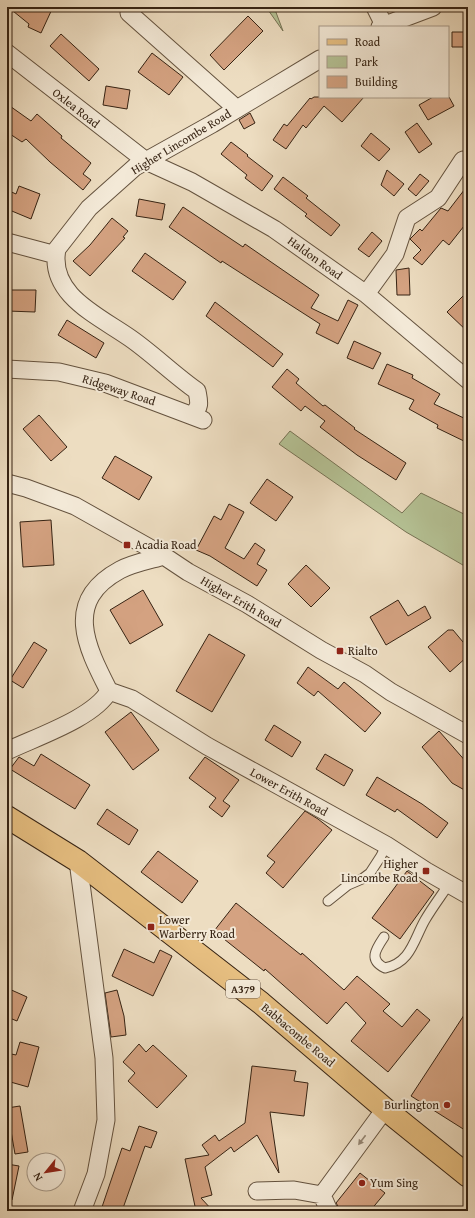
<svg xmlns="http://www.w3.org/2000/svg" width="475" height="1218" font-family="'Gentium Book Plus',serif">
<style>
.green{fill:#b5c295;stroke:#767254}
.building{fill:#d4a281;stroke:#362313}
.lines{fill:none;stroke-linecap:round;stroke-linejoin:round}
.service-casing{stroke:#64523e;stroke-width:11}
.minor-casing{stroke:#64523e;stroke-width:19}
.primary-casing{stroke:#362313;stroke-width:24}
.service{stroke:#f3e9d7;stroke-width:9}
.minor{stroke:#f3e9d7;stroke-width:17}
.primary{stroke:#e6be80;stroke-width:22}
.oneway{fill:#948675}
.poi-dot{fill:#8f2418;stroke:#f3e9d7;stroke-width:1.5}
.labels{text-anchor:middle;stroke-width:4;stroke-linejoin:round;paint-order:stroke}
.shield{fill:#f3e9d7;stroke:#6f5e4e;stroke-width:1}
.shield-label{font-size:11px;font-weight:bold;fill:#362313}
.street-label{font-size:12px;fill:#362313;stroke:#f3e9d7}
.poi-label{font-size:12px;fill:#362313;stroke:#f3e9d7;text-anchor:start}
</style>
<rect width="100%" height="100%" fill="#edddc1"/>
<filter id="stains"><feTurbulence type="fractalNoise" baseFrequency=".005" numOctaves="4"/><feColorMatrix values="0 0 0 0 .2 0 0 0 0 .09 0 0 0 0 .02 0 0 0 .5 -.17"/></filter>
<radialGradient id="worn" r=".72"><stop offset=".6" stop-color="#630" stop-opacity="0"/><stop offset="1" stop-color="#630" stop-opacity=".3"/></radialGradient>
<path class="green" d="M266 7H274L283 31Z
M290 431 402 513 421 493 468 516V568L406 532 279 444Z"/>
<path class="building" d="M8 7H53L41 33 28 27 29 24Z
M248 16 263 31 224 70 210 55Z
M452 32H468V47H452Z
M61 34 99 69 89 81 50 46Z
M152 53 183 77 169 95 138 72Z
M106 86 130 90 127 109 103 105Z
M314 97H364L342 122 324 106 306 128 303 125 286 149 273 140 284 124 287 126 310 98 311 99Z
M433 97H449L454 106 428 120 419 105Z
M7 104 31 121 37 114 62 136 61 138 91 163 83 174 91 180 83 190 50 162 26 139 22 142 7 132Z
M250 113 255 123 244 129 239 120Z
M417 123 432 144 419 153 405 132Z
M371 133 390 149 379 161 361 146Z
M231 142 248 155 247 156 273 176 262 191 245 178 247 175 221 154Z
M387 170 404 184 394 196 381 185Z
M420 174 429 181 416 196 408 189Z
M283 177 308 196 306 198 340 225 331 236 305 216 307 214 274 189Z
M468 185V221L449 245 443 240 422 265 413 258 421 250 410 239 420 229 422 231 441 208 448 211Z
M19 186 40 194 31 219 7 209V190L16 194Z
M139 199 165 204 162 220 136 216Z
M183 207 243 247 245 244 319 295 311 308 338 321 348 300 358 305 338 344 316 333 320 324 222 261 221 263 169 227Z
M112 218 128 231 123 237 125 238 90 276 73 261 90 245Z
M372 232 382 241 369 257 358 249Z
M145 253 186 282 173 300 132 271Z
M409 268 410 295H397L396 270Z
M7 290H36L35 312 7 311Z
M468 291V332L447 312Z
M215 302 283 354 273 367 206 316Z
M67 320 104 343 96 358 58 335Z
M354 341 381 353 373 369 347 358Z
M387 364 413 375 412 378 440 394 434 404 468 420V443L437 428 438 425 409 409 414 400 378 384Z
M287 369 299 379 296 383 323 406 325 405 355 428 354 429 406 463 396 480 357 455 320 427 325 421 305 406 301 411 272 387Z
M39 415 67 447 51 461 23 429Z
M115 456 152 477 139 500 102 478Z
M267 479 293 497 276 521 250 503Z
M229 504 244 512 225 548 244 559 255 543 265 550 257 564 267 570 257 586 210 556 196 550 214 516 221 520Z
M51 520 54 565 23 567 20 522Z
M306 565 330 588 311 607 288 584Z
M143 590 163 625 130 644 110 610Z
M398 600 408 616 425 606 431 618 386 645 370 617Z
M448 630H453L468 648V656L450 672 428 647Z
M209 634 245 655 212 712 176 691Z
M34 642 47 650 23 688 10 680Z
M308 667 338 689 344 682 381 713 365 732 318 691 314 696 297 683Z
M131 712 159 750 133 770 105 732Z
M274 725 301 742 292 757 265 740Z
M439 731 468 764V792L452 783 422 747Z
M41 754 90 785 75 809 10 769 19 757 34 766Z
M325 754 353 770 344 786 316 769Z
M205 757 239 780 223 801 230 806 222 817 209 807 216 798 189 778Z
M377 777 422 804 448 823 437 838 397 809 395 812 366 795Z
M107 809 138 830 129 845 97 824Z
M305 811 318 819 332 830 283 888 266 873 275 862 267 856Z
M158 851 198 881 182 903 141 872Z
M407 871 434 892 400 939 372 918Z
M236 903 301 955 302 953 344 990 357 976 390 1004 383 1011 402 1027 417 1009 430 1020 388 1072 351 1041 366 1023 346 1002 327 1024 265 969 264 971 214 931Z
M124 949 154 963 160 950 172 956 153 996 112 976Z
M7 988 27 997 17 1021 7 1017Z
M117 990 124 1016 126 1035 111 1037 105 993Z
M468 1009V1132L411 1096Z
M20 1042 39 1047 28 1087 7 1081V1053L16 1055Z
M139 1044 146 1052 153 1045 187 1076 157 1108 128 1081 135 1073 123 1062Z
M252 1066 296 1071 294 1081 308 1083 304 1116 270 1112 279 1173 257 1135 234 1152 231 1147 205 1167 212 1195 201 1198 213 1211H196L185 1159 209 1155 202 1145 215 1135 219 1141 245 1123Z
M20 1106 28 1152 15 1154 11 1131 7 1132V1108Z
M139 1126 157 1132 151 1148 145 1146 122 1211H114L102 1207 122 1148 130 1151Z
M7 1164 19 1166 12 1200H7Z
M360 1173 385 1193 370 1211H341L336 1203Z"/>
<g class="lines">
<defs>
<path id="service" d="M328 901 348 885 362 879 370 873 381 856 386 845
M384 937C376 949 368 960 385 968 411 963 414 939 425 920 432 908 441 896 449 884"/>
<path id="minor" d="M375 7 384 25
M129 13 237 109
M380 27 433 7
M7 53 146 161 192 182 274 229 366 294 468 380
M7 242 56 255
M366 294 395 254 407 218 438 198 463 160
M7 369 59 372 105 383 203 420
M192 415C201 407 199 402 197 391 174 375 153 354 130 338 99 316 48 295 57 249L89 208 135 167 212 124 320 59
M7 483 26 488 75 506 164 556 188 572 247 604 321 650 365 674 391 692 468 735
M109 691 132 699 207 746 386 845 426 871 468 895
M7 751C36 737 94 718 109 691 86 646 63 601 120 570 133 563 150 560 164 556
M78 861 104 1058 106 1120 96 1174 82 1211
M257 1191 294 1190 322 1195
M329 1211 322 1195 385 1109"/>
<path id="primary" d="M7 817 78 861 261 1003 385 1109 468 1176"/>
</defs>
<use href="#service" class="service-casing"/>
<use href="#minor" class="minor-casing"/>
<use href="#primary" class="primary-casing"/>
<use href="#service" class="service"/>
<use href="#minor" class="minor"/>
<use href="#primary" class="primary"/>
</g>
<defs><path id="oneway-solid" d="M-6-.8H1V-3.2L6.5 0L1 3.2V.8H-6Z"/></defs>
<use class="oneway" href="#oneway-solid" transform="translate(362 1140) rotate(127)"/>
<g class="poi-dot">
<rect x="123" y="541" width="8" height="8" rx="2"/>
<rect x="336" y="647" width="8" height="8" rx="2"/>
<rect x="422" y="867" width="8" height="8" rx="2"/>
<rect x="147" y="923" width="8" height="8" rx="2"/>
<circle cx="447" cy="1105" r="4"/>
<circle cx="362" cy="1183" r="4"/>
</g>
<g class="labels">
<rect class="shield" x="226" y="980" width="34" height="18" rx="3"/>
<g class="shield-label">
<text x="243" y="993">A379</text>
</g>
<g class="street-label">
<text transform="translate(76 108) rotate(38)" y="4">Oxlea Road</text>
<text transform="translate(181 142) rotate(-31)" y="4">Higher Lincombe Road</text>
<text transform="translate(315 258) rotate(36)" y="4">Haldon Road</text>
<text transform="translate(119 390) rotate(18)" y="4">Ridgeway Road</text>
<text transform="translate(241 602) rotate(30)" y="4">Higher Erith Road</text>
<text transform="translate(289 792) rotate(29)" y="4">Lower Erith Road</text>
<text transform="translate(298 1035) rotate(40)" y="4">Babbacombe Road</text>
</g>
<g class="poi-label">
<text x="135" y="549">Acadia Road</text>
<text x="348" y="655">Rialto</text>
<text x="418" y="868" text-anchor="end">Higher<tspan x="418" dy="14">Lincombe Road</tspan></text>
<text x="159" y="924">Lower<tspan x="159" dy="14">Warberry Road</tspan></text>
<text x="439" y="1109" text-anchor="end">Burlington</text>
<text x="370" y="1187">Yum Sing</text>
</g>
</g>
<rect width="475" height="1218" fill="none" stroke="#edddc1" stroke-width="24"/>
<rect x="8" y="8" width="459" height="1202" fill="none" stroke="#362313" stroke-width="2"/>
<rect x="12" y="12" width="451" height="1194" fill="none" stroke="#362313"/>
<rect x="319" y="26" width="130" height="72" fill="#f3e9d7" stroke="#a79a89"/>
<rect x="327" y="39" width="20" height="6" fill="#e6be80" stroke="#a79a89"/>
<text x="355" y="46" font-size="12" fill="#362313">Road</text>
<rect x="327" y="56" width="20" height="12" fill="#b5c295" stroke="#a79a89"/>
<text x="355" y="66" font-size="12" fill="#362313">Park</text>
<rect x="327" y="76" width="20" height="12" fill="#d4a281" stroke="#a79a89"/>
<text x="355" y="86" font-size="12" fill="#362313">Building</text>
<g transform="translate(46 1172) rotate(240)"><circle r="19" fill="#f3e9d7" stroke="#a79a89"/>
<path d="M0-3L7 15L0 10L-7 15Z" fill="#8f2418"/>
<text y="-6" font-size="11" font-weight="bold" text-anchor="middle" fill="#362313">N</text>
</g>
<rect width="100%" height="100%" filter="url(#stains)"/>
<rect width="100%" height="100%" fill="url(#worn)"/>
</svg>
